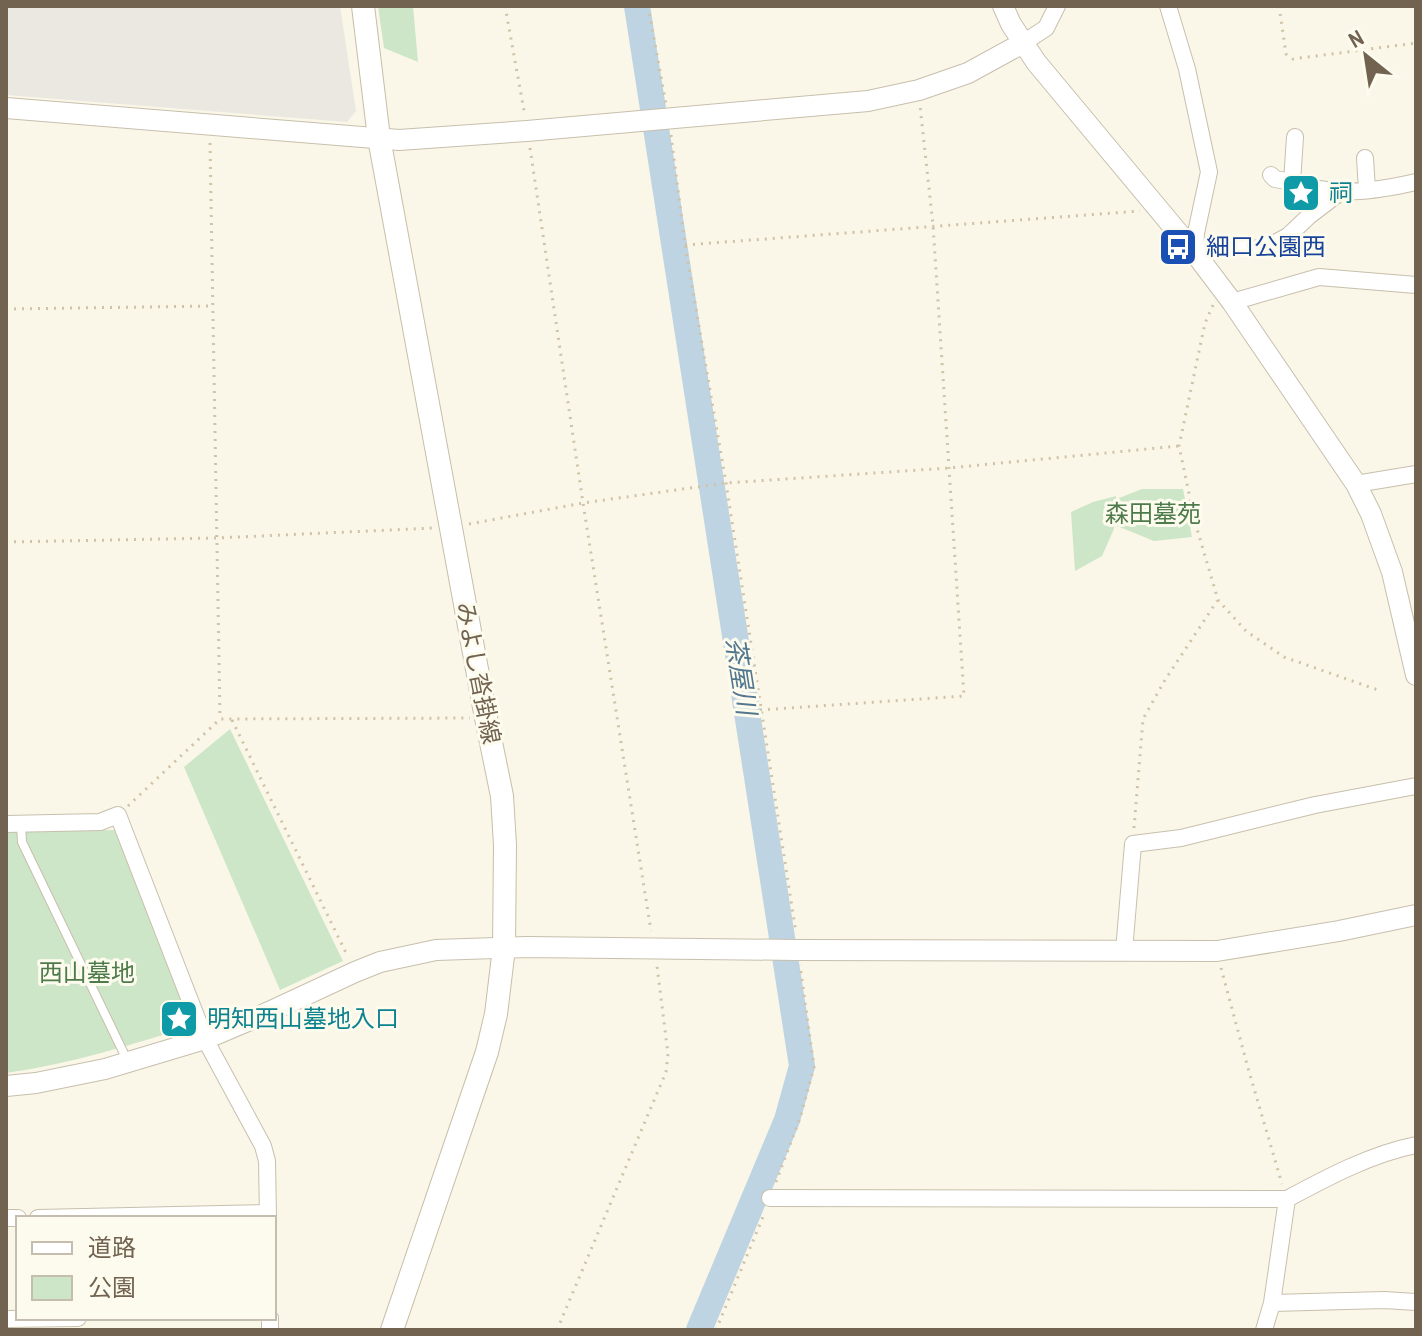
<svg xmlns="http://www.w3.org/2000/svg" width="1422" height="1336" font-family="'Archivo Narrow','Noto Sans JP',sans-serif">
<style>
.industrial{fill:#ebe8e1}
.green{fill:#cde6c8}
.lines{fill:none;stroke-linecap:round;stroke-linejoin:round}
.river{stroke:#bed4e2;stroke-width:26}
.service-casing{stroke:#c8bfad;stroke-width:10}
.minor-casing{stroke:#c8bfad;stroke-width:18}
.tertiary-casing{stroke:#c8bfad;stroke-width:22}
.secondary-casing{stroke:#c8bea9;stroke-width:24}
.path{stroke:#d1c1a6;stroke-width:3;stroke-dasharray:2 6;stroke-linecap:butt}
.service{stroke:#fff;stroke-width:8}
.minor{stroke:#fff;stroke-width:16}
.tertiary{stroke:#fff;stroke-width:20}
.secondary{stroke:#fff;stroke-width:22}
.labels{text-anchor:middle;stroke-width:6;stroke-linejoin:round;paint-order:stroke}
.culture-label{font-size:24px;fill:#0d838f;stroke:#fdfbee;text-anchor:start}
.transit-label{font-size:24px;fill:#164399;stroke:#fdfbee;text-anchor:start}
.park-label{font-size:24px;fill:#4e7b4b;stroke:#fdfbee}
.street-label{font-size:24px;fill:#71634f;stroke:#fdfbee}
.water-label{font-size:26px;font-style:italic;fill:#52778f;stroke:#fdfbee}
</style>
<rect width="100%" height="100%" fill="#faf7e8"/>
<path class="industrial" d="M6 6H340L356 111 347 122 6 95Z"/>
<path class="green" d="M378 6H413L418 62 384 48Z
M1142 489H1183L1192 537 1154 541 1117 526 1119 498Z
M1116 496 1114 529 1102 556 1075 571 1071 512 1093 502Z
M230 729 343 961 280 990 184 767Z
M120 830 192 1026C131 1045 70 1064 6 1073V831Z"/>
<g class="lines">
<path class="river" d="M637 6 802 1066 787 1120 699 1330"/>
<defs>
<path id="service" d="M21 824 22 842 128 1062"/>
<path id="minor" d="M1168 6 1187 69 1209 172 1196 233 1195 253 1217 245 1255 249 1275 243 1288 236 1309 216 1339 193
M1023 43 1046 28 1057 6
M1295 137 1292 182C1335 197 1372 192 1416 182
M1365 158 1367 190
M1271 175 1275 179 1292 182
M1232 302 1319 277 1416 285
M1356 484 1416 474
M6 824 100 822 118 815 205 1039 263 1146 267 1161 268 1218
M1124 951 1133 844 1181 838 1315 805 1416 786
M770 1198 1287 1199C1328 1177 1371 1154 1416 1145
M6 1218H18
M38 1218 267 1213
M1272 1303 1384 1300 1416 1302
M270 1318V1330
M6 1319 78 1318
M1264 1330 1272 1303 1287 1199"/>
<path id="tertiary" d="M1003 6 1011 24 1036 62 1195 253 1232 302 1356 484 1371 514 1392 572 1416 675
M6 108 399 140 527 131 868 101 919 90 968 73 1023 43
M798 950 1217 951 1339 931 1416 915
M6 1086 36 1083 105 1069 205 1039 269 1012 355 972 380 962 436 950 527 947 797 950"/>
<path id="secondary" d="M363 6 379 138 486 718 502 796 505 845 504 948 496 1014 487 1052 392 1330"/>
</defs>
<use href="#service" class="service-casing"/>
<use href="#minor" class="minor-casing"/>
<use href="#tertiary" class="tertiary-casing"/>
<use href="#secondary" class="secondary-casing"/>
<path class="path" d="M505 6 525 116
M648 6 666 104
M1279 6 1286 54 1293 59 1416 43
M671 135 685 245 726 483 796 933
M210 143 220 719
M530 148 583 503 651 931
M685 245 1140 211
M1213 305 1205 323 1179 446 1195 522 1218 600 1246 631 1284 657 1378 690
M6 309 214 306
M469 524 583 503 726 483 949 468 1179 446
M6 542 216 538 434 528
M760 710 964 696 933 225 920 106
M232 720 348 957
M128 806 220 719 470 718
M1134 828 1143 719 1165 680 1217 601
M1221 968 1248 1068 1282 1184
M776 1182 800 1118 814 1067 800 965
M557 1330 666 1072 668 1054 657 966
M716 1330 765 1212"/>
<use href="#service" class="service"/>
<use href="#minor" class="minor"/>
<use href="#tertiary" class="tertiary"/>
<use href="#secondary" class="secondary"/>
</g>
<defs>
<symbol id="sight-square" viewBox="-11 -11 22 22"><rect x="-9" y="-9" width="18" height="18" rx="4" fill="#0f9aa8" stroke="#fdfbee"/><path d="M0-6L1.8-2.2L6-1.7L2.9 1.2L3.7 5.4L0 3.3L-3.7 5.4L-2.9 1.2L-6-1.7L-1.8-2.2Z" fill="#fff"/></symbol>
<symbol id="bus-square" viewBox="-11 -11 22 22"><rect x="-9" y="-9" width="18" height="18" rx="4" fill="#1a4fb4" stroke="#fdfbee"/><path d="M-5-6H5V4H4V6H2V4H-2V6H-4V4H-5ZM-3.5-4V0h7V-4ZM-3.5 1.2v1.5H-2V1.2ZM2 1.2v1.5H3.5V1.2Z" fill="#fff"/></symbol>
</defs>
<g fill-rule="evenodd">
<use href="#sight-square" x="1279" y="171" width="44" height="44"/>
<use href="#bus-square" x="1156" y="225" width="44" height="44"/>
<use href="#sight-square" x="157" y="997" width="44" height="44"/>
</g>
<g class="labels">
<g class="culture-label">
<text x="1329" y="201">祠</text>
<text x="207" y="1027">明知西山墓地入口</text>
</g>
<g class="transit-label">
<text x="1206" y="255">細口公園西</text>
</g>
<g class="park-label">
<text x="1153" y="522">森田墓苑</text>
<text x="87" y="981">西山墓地</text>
</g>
<g class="street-label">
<text transform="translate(478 673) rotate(79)" y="8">みよし沓掛線</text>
</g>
<g class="water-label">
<text transform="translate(741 676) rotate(81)" y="9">茶屋川</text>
</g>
</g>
<rect width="1422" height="1336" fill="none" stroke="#71634f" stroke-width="16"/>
<rect x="16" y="1216" width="260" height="104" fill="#fdfbee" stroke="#c5beae" stroke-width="2"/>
<rect x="32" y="1242" width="40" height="12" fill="#ffffff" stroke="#c5beae" stroke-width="2"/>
<text x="88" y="1256" font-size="24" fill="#71634f">道路</text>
<rect x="32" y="1276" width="40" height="24" fill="#cde6c8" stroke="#c5beae" stroke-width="2"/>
<text x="88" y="1296" font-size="24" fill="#71634f">公園</text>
<g transform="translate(1366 56) rotate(330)" stroke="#fdfbee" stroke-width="6" paint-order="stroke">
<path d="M0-6L14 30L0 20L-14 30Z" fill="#71634f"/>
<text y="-12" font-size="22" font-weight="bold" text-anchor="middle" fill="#71634f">N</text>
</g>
</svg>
